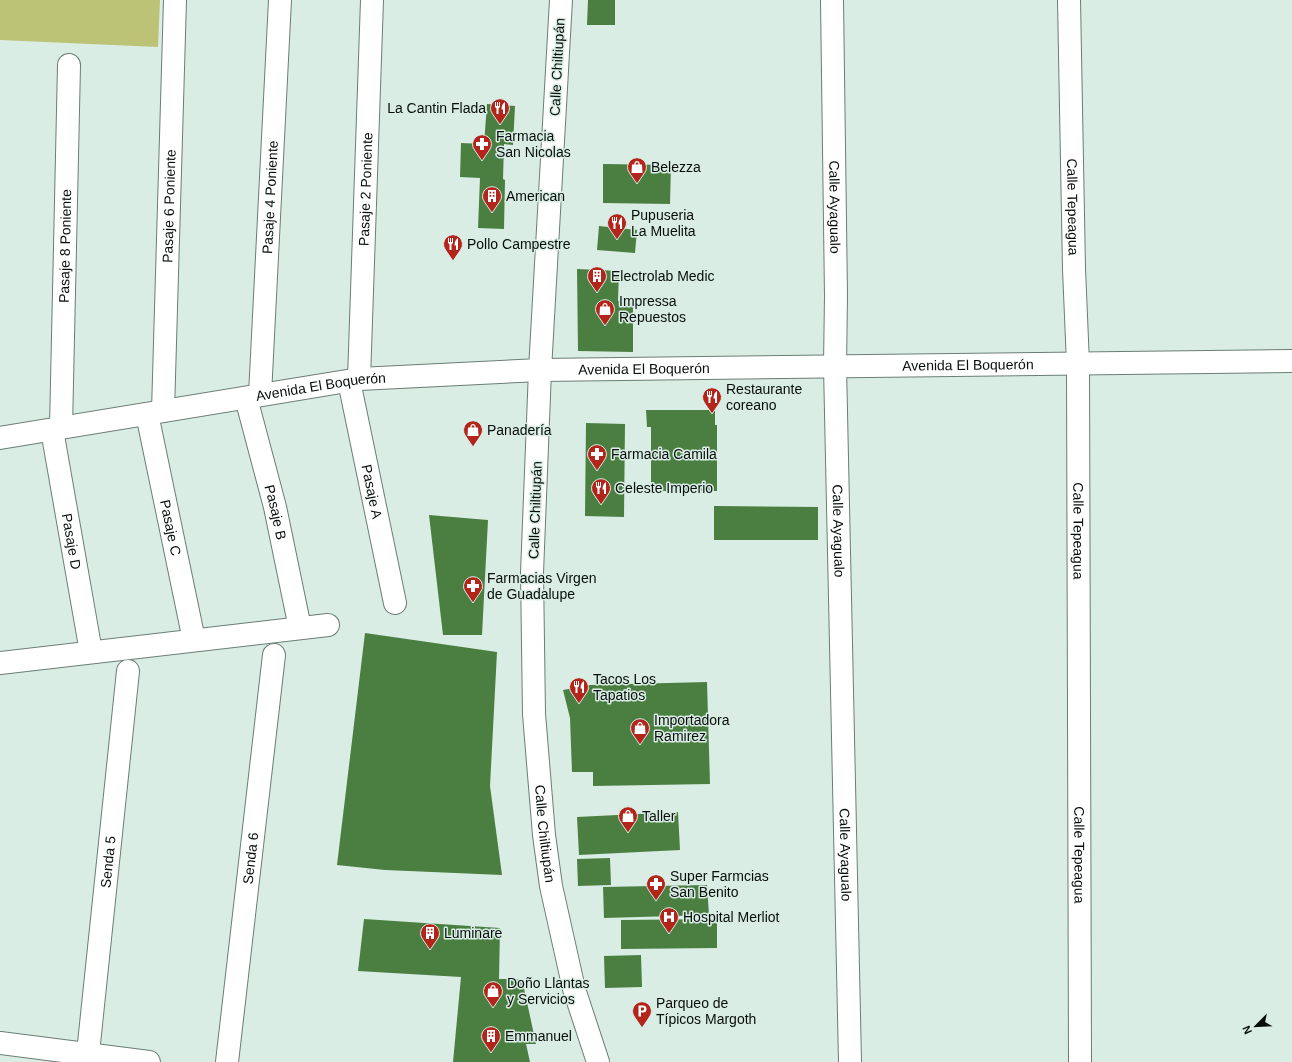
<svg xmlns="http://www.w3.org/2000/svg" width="1292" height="1062" font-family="Arial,sans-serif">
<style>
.green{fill:#bdc376}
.building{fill:#4a7f41}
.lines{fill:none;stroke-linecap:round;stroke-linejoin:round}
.minor-casing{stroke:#6b7d76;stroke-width:24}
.major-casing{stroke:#6b7d76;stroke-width:24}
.minor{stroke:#fff;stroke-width:22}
.major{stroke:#fff;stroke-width:22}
.labels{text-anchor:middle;stroke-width:3;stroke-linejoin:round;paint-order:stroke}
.street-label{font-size:14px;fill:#070d0b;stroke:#d9ede4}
.poi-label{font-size:14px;fill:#070d0b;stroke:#d9ede4;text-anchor:start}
</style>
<rect width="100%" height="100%" fill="#d9ede4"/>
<path class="green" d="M0 0H160L158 47 0 40Z"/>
<path class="building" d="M588 0H615V25H587Z
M487 104 515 106 513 145 504 144 503 179 505 180 504 229 478 228 480 178 460 177 461 143 484 144Z
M603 164 671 165 670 204 603 203Z
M599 226 637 230 635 253 597 250Z
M577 269 619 271 618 301 633 302V352L578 351Z
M646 410H715V425H717V491H651V427H647Z
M586 423 625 424 624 517 585 516Z
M714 506 818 507V540H714Z
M429 515 488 520 482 635H443Z
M365 633 497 652 490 786 502 875 385 870 337 865Z
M707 682 710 784 593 786V772H572L570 718 563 690 590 685Z
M678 812 680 850 579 855 577 817Z
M610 858 611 885 578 886 577 859Z
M707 885 709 915 604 918 603 887Z
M364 919 500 928 499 979H522L536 1044H526L530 1062H453L461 977 358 971Z
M717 919V948L621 949V920Z
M641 955 642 987 605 988 604 956Z"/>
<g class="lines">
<defs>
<g id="minor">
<path id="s1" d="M832 0 836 296 835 366 850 1062"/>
<path id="s2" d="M1069 0 1074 269 1078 364 1080 1062"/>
<path id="s3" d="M359 379 372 0"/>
<path id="s4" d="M349 381 395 603"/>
<path id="s5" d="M260 395 280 0"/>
<path id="s6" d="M246 398 275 507 300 628"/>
<path id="s7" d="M163 411 175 0"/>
<path id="s8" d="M147 414 194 640"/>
<path id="s9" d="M61 428 69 65"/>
<path id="s10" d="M52 430 91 652"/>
<path id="s11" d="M0 438 359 379 540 370 1292 361"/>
<path d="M0 663 328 625"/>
<path d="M0 1043 149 1062"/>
<path id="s12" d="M88 1053 128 671"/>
<path id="s13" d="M227 1062 274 655"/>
</g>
<g id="major">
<path id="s14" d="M561 0 540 370 532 573 534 714 544 835 551 886 574 989 598 1062"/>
</g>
</defs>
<use href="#minor" class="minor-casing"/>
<use href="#major" class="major-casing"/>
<use href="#minor" class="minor"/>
<use href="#major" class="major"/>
</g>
<defs>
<symbol id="restaurant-pin" viewBox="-11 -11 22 30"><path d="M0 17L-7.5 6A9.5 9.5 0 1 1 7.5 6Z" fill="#b3241b" stroke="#d9ede4"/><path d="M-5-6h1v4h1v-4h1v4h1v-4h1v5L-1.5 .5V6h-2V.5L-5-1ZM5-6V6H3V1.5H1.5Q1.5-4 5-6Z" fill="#fff"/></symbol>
<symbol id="pharmacy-pin" viewBox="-11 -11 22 30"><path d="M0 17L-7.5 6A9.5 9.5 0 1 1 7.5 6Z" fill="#b3241b" stroke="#d9ede4"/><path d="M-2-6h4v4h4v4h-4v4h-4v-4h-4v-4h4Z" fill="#fff"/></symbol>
<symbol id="shop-pin" viewBox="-11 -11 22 30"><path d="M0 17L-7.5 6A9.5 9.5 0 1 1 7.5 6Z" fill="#b3241b" stroke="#d9ede4"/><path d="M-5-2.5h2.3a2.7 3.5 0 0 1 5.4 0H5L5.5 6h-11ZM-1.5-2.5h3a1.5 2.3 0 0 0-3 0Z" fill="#fff"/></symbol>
<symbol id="building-pin" viewBox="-11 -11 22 30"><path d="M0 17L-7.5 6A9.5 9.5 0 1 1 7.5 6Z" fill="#b3241b" stroke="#d9ede4"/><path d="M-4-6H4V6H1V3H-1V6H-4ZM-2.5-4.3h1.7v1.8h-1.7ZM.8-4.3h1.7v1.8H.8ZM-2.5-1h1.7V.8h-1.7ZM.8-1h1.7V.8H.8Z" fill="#fff"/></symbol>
<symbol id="hospital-pin" viewBox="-11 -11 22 30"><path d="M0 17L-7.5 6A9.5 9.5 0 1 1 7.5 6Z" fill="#b3241b" stroke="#d9ede4"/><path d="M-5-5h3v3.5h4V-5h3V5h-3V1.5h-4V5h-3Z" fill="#fff"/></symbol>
<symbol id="parking-pin" viewBox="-11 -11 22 30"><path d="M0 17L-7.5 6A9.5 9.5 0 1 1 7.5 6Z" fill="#b3241b" stroke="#d9ede4"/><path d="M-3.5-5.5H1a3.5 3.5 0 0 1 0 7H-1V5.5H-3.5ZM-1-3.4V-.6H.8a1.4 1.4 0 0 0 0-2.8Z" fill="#fff"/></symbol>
</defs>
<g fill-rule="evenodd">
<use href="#restaurant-pin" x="489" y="97" width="22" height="30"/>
<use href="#pharmacy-pin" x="471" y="133" width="22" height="30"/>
<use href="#shop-pin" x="626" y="156" width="22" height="30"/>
<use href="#building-pin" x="481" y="185" width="22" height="30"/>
<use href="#restaurant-pin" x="606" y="212" width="22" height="30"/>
<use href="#restaurant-pin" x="442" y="233" width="22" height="30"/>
<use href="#building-pin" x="586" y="265" width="22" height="30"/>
<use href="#shop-pin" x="594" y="298" width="22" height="30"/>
<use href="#restaurant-pin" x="701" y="386" width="22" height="30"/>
<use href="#shop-pin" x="462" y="419" width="22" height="30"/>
<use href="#pharmacy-pin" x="586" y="443" width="22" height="30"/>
<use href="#restaurant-pin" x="590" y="477" width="22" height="30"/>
<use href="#pharmacy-pin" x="462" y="575" width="22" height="30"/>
<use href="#restaurant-pin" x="568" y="676" width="22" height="30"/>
<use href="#shop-pin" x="629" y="717" width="22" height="30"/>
<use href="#shop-pin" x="617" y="805" width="22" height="30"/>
<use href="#pharmacy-pin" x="645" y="873" width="22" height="30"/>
<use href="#hospital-pin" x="658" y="906" width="22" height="30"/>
<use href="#building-pin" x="419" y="922" width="22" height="30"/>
<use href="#shop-pin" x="482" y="980" width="22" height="30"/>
<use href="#parking-pin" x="631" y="1000" width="22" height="30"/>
<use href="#building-pin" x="480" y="1025" width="22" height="30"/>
</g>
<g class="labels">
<g class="street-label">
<text transform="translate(557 67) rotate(-87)" y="5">Calle Chiltiupán</text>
<text dy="5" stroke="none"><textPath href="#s3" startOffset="190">Pasaje 2 Poniente</textPath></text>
<text dy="5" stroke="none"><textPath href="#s5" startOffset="198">Pasaje 4 Poniente</textPath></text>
<text dy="5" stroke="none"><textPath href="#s7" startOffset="205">Pasaje 6 Poniente</textPath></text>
<text dy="5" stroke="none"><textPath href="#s1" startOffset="207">Calle Ayagualo</textPath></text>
<text dy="5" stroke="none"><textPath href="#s2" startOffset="207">Calle Tepeagua</textPath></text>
<text dy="5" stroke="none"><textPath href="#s9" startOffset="182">Pasaje 8 Poniente</textPath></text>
<text dy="5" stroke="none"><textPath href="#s11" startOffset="973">Avenida El Boquerón</textPath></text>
<text dy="5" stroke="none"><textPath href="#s11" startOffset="649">Avenida El Boquerón</textPath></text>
<text dy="5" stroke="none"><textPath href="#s11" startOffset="325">Avenida El Boquerón</textPath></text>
<text dy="5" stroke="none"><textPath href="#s4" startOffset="113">Pasaje A</textPath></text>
<text transform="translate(535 510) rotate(-88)" y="5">Calle Chiltiupán</text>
<text dy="5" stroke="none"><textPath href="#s6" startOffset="118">Pasaje B</textPath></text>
<text dy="5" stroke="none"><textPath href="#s8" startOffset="116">Pasaje C</textPath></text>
<text dy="5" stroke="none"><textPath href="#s1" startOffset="531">Calle Ayagualo</textPath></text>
<text dy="5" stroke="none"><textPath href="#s2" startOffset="531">Calle Tepeagua</textPath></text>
<text dy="5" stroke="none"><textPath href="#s10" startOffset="113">Pasaje D</textPath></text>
<text dy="5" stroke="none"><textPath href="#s14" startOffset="835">Calle Chiltiupán</textPath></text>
<text dy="5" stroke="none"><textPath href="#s1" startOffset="855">Calle Ayagualo</textPath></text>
<text dy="5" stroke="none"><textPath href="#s2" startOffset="855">Calle Tepeagua</textPath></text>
<text dy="5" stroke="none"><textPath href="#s13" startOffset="205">Senda 6</textPath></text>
<text dy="5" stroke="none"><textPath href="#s12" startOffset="192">Senda 5</textPath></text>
</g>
<g class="poi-label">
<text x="486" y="113" text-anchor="end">La Cantin Flada</text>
<text x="496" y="141">Farmacia<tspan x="496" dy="16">San Nicolas</tspan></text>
<text x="651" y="172">Belezza</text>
<text x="506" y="201">American</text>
<text x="631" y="220">Pupuseria<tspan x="631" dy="16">La Muelita</tspan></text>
<text x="467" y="249">Pollo Campestre</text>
<text x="611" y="281">Electrolab Medic</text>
<text x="619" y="306">Impressa<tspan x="619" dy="16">Repuestos</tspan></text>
<text x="726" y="394">Restaurante<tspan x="726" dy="16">coreano</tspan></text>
<text x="487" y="435">Panadería</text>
<text x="611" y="459">Farmacia Camila</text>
<text x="615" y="493">Celeste Imperio</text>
<text x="487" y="583">Farmacias Virgen<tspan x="487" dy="16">de Guadalupe</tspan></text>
<text x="593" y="684">Tacos Los<tspan x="593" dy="16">Tapatios</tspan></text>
<text x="654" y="725">Importadora<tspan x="654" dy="16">Ramirez</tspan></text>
<text x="642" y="821">Taller</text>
<text x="670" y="881">Super Farmcias<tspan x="670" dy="16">San Benito</tspan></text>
<text x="683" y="922">Hospital Merliot</text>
<text x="444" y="938">Luminare</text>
<text x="507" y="988">Doño Llantas<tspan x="507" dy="16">y Servicios</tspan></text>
<text x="656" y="1008">Parqueo de<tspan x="656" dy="16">Típicos Margoth</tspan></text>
<text x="505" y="1041">Emmanuel</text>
</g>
</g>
<g transform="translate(1256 1026) rotate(246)" stroke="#d9ede4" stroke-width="3" paint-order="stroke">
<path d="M0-3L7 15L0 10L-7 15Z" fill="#070d0b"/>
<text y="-6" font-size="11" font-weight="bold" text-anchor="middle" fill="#070d0b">N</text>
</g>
</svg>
